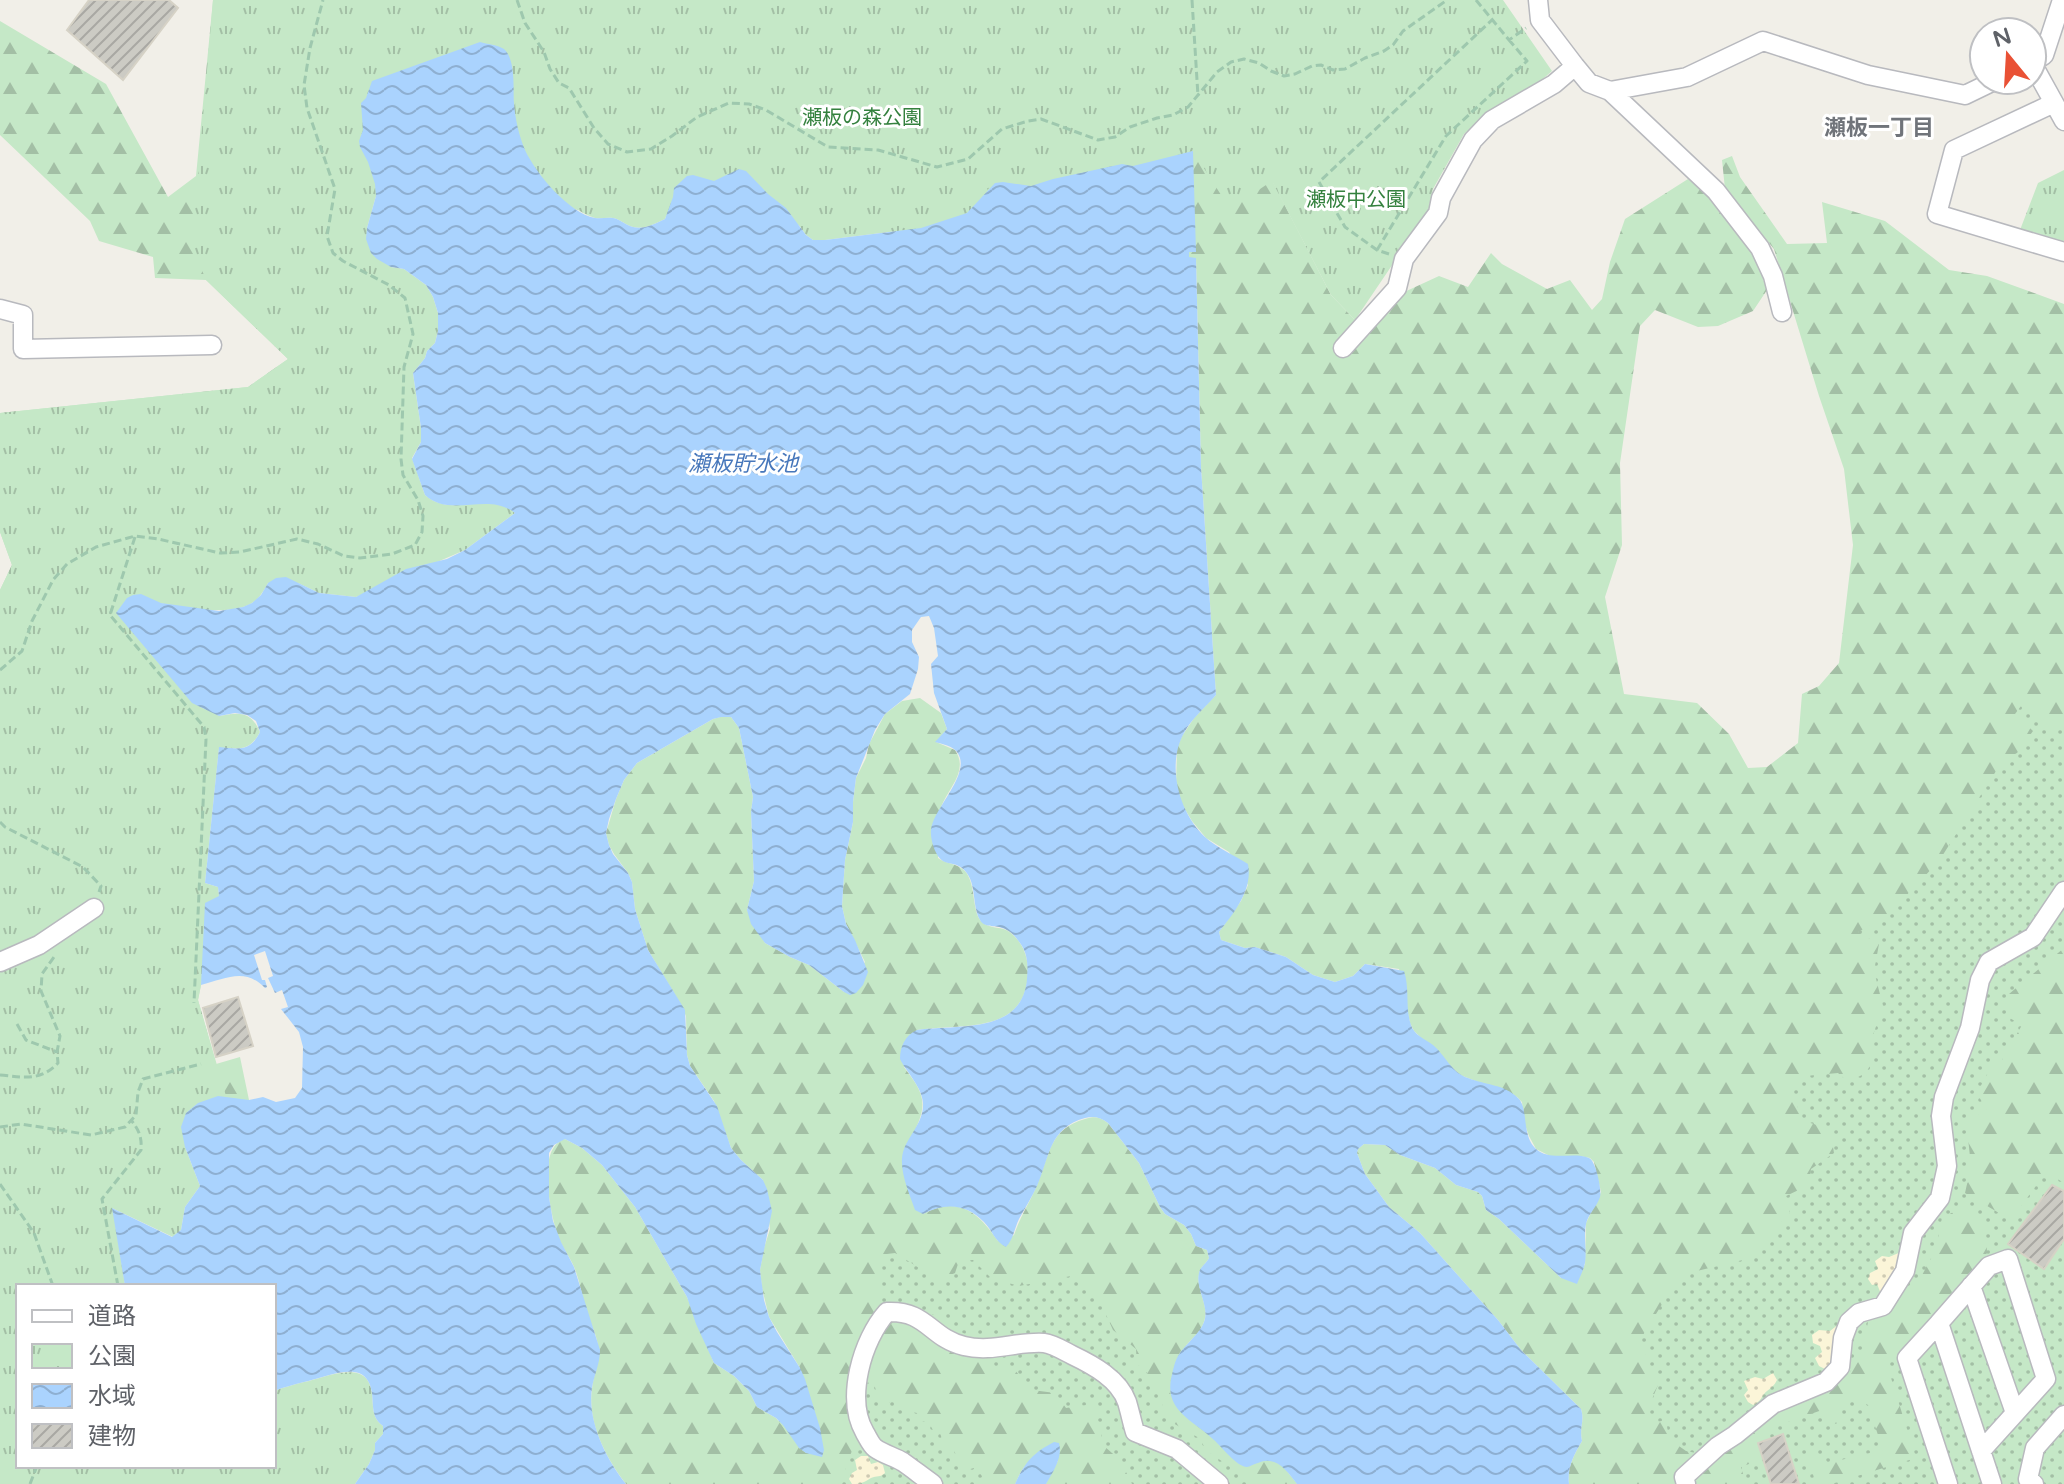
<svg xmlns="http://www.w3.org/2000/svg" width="2064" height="1484" font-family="'Varela Round','Noto Sans JP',sans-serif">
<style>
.grass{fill:url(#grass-dots)}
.forest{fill:url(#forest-firs)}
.sand{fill:url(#sand-dots)}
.park{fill:url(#park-tufts)}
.water{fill:url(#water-waves)}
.building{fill:url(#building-hatch);stroke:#d6d2c6;stroke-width:2}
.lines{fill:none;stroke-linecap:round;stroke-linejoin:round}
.minor-casing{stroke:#b8b9be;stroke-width:21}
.path{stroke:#9ec8ae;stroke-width:3;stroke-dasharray:8 4;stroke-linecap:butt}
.minor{stroke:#fff;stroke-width:18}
.labels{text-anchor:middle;stroke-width:6;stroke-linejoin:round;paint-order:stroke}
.park-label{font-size:20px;fill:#34813e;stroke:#fff}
.neighbourhood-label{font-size:22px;font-weight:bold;fill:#70747a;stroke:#fff}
.water-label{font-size:22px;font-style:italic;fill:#4777bb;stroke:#fff}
</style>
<defs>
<pattern id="grass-dots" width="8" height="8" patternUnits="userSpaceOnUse" patternTransform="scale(2)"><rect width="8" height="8" fill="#c5e8c7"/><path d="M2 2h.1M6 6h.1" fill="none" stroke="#a3bfa5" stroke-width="1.8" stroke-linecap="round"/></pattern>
<pattern id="forest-firs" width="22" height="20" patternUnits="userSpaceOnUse" patternTransform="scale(2)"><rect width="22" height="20" fill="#c5e8c7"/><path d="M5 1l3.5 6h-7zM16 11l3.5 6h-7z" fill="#a3bfa5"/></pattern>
<pattern id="sand-dots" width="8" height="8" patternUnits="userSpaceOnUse" patternTransform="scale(2)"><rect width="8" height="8" fill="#fbf5d8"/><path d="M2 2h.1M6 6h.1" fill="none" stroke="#cecab3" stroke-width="1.8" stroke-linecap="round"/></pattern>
<pattern id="park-tufts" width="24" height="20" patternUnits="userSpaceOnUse" patternTransform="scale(2)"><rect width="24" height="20" fill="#c5e8c7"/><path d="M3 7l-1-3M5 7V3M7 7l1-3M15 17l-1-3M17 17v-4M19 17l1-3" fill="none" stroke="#a3bfa5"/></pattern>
<pattern id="water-waves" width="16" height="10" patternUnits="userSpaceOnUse" patternTransform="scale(2)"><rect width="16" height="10" fill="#aad3fe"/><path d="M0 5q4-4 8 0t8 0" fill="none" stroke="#8eafd1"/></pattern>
<pattern id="building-hatch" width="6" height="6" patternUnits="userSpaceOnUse" patternTransform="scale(2)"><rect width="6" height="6" fill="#cccbc4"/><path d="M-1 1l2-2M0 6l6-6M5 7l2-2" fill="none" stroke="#a9a8a3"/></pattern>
</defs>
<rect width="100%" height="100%" fill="#f1efe8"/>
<path class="grass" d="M2064 609V1484H1654L1584 1342Z
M855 1225 1113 1253 1297 1484H1046L1058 1461 1022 1467 1015 1484H754Z"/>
<path class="forest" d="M213 0H1466L1273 182 1331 295 1355 320 1371 330 1400 294 1439 276 1468 287 1491 253 1502 264 1547 289 1570 280 1592 310 1602 299 1610 262 1625 219 1688 179 1713 198 1751 245 1767 290 1753 311 1718 326 1698 327 1655 310 1640 326 1620 463 1622 545 1605 597 1624 694 1697 703 1729 734 1748 768 1767 767 1798 743 1802 694 1819 686 1839 663 1853 545 1844 469 1819 396 1774 249 1725 189 1722 160 1732 156 1740 177 1787 244 1827 243 1822 202 1885 221 1949 270 1987 276 2064 304V726L2051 730 2021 706 2015 714 2033 731 2017 753 2003 760 1939 861 1886 917 1858 932 1879 944 1874 971 1883 1006 1871 1041 1874 1058 1866 1073 1848 1082 1838 1073 1805 1076 1789 1088 1804 1121 1830 1129 1834 1153 1811 1169 1809 1185 1786 1196 1790 1213 1747 1259 1680 1275 1640 1340 1658 1385 1646 1414 1649 1424 1666 1420 1669 1439 1686 1451 1706 1455 1802 1397 1846 1377 1860 1359 1870 1313 1906 1298 1920 1279 1936 1249 1942 1218 1963 1207C1983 1217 1987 1232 1987 1253L1887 1365 1916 1458 1831 1484H1816L1808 1458 1822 1455 1828 1463 1883 1450 1868 1405 1856 1398 1841 1403 1838 1423 1828 1426 1822 1410 1768 1429 1775 1454 1741 1467 1746 1484H1569C1567 1467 1574 1455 1582 1441 1579 1426 1585 1422 1581 1409L1521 1350 1498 1320 1420 1233 1389 1207 1365 1174 1357 1153 1358 1149 1364 1144 1385 1145 1400 1155 1435 1168 1456 1185 1478 1192 1482 1196 1486 1210 1499 1219 1561 1278 1585 1265 1586 1223 1601 1192 1594 1162 1590 1158 1580 1156H1550L1536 1149 1529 1136 1524 1122 1522 1102 1517 1097 1460 1075 1414 1031 1410 1023 1399 969 1365 964 1353 976 1335 982 1313 975 1286 957 1255 947 1245 948 1221 940 1219 932 1241 901 1248 885 1229 852 1206 838 1192 821 1180 801 1176 786 1177 748 1182 736 1194 718 1216 695 1201 467 1196 258H1189V252H1195L376 196 161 603 201 985 198 1000 216 1064 240 1057 249 1100 113 1208 125 1286H18V1466H274V1391L355 1484H0V590L12 565 0 532V413L248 387 288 359 206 280 155 278 153 257 99 241 90 221 0 135V21L106 84 168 197 196 176Z
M920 698 941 713 947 729 936 742 955 750C969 771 949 787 941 807 936 821 939 842 938 858 946 864 957 863 965 871 977 885 971 914 983 923 990 929 1003 926 1011 933 1023 943 1028 957 1028 971 1027 1036 962 1023 917 1030L904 1067C921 1090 929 1100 916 1128L923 1214C960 1194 980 1214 1000 1244L1014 1235C1020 1217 1030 1202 1037 1185 1050 1154 1049 1129 1085 1119 1095 1116 1100 1117 1108 1123L1139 1163 1160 1207 1165 1214 1184 1225 1191 1234 1196 1246 1207 1250 1209 1258C1206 1264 1200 1267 1199 1274 1196 1289 1208 1304 1205 1318 1202 1335 1183 1344 1176 1359 1172 1369 1171 1381 1169 1391L1185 1417 1199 1426 1249 1468C1274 1453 1281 1464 1297 1484H1255L1207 1451 1199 1438 1173 1423 1159 1399 1153 1378 1137 1364 1136 1349 1113 1330 1102 1306 1071 1276 1019 1286 991 1278 973 1260 959 1261 955 1273 939 1280 895 1253 879 1255 882 1298 874 1322 886 1328C916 1301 929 1310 958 1330 965 1335 973 1336 980 1341 988 1346 991 1360 996 1368H1013L1032 1390 1055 1393 1066 1408 1094 1404 1104 1446 1120 1460 1132 1484H1046L1058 1461 1047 1446C1030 1458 1024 1464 1015 1484H980L984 1480 977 1467 964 1471 953 1449 944 1445 940 1433 934 1432 929 1423 922 1421 917 1413 907 1411 902 1398 885 1404 877 1395 874 1383 864 1384 866 1412 875 1435H859L848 1460 842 1484H626C606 1458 587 1422 592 1389 594 1370 602 1362 597 1341 595 1330 588 1319 585 1307 582 1295 580 1283 576 1272 572 1260 564 1250 559 1239 551 1217 535 1147 565 1139L582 1148 602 1165 635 1207 687 1297 714 1363 734 1376 749 1391 757 1407 776 1418 799 1448 806 1453 809 1394 800 1368 769 1317 762 1288 760 1270 764 1248 770 1229 763 1180 741 1160 731 1148 714 1101 690 1066 687 1055 686 1016 680 1003 648 950 635 909 632 882 628 873 614 854 609 845 606 833 616 799 624 780 637 763 713 719 720 717H731L739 728 753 797 751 812 754 881 747 910 765 943 790 957 809 965 844 992 865 962 846 924 842 906 845 860 853 822V802L856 778 866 758 869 744 885 714 902 701Z
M2064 948V1183L2046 1172 2011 1220 1965 1193 1971 1166 1966 1119 1987 1111 1977 1093 1990 1069 2002 1060 2022 1025 2006 1016 2009 994Z"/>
<path class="sand" d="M1901 1252 1909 1254 1881 1294 1877 1284 1872 1285 1868 1279 1870 1273 1878 1269 1875 1261 1882 1256 1889 1257Z
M1847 1317 1851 1320 1855 1332 1848 1340 1840 1364 1829 1371 1819 1366 1815 1358 1822 1352 1820 1346 1813 1343 1812 1335 1819 1330 1830 1331 1839 1324 1841 1318Z
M1773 1373 1777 1380C1774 1386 1772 1387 1767 1391 1761 1396 1762 1401 1753 1405L1748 1402 1744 1395 1748 1390 1744 1381 1755 1377 1763 1379Z
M861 1456H868L871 1464 878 1462 883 1465 885 1473C880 1478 877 1475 871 1478 864 1482 862 1484 852 1484L849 1479 852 1473 857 1470 855 1460Z"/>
<path class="park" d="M213 0H1503L1552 71 1537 84 1492 110 1464 134 1433 189 1428 212 1355 320 1331 295 1272 181 1230 209 1193 151 1133 166 1122 164 1053 179 1031 186 1003 182 989 188 975 206 967 213 921 228 825 240H813L806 235 786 208 768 194 746 171 739 170 714 181 693 175 673 197 665 219C654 224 642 231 630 226 624 224 620 219 613 218 607 217 601 219 595 218 584 215 572 206 563 199 526 168 512 125 515 77L372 81 361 110 363 130 359 141 375 184 376 196 367 228 391 267 404 269 426 285 433 297 438 313V331L435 343 427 351 425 358 413 373 421 428V442L412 458 425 495C450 517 479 495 504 505 506 506 513 511 515 513L465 550 356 597 319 593 298 583H268C264 590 260 598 252 603 233 616 186 608 164 604 156 602 148 597 140 594L219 716C239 712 251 711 260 732 249 753 239 748 219 748L205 883 218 887 219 896 198 1000 226 1096H218L185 1147 200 1186 185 1207 181 1230 173 1237 112 1208 125 1286H18V1466H274V1391C284 1387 293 1385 304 1382 319 1379 358 1362 368 1381 377 1396 367 1415 383 1426V1434L375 1443V1450L369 1464 355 1484H0V590L12 565 0 532V413L248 387 288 359 206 280 192 246Z
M2064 170V244L2020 230 2038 183Z"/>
<path class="water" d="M480 42C487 44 498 45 504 49 516 60 513 89 514 103 515 118 519 136 525 150 536 174 569 213 595 218 601 219 607 217 613 218 620 219 624 224 630 226 642 231 654 224 665 219L673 197 674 188 687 176 693 175 714 181 739 169 746 171 768 194 786 208 806 235 813 240H825L921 228 967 213 995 183 1003 182 1031 186 1053 179 1122 164 1133 166 1193 151 1196 252H1189V257L1196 258 1201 467 1216 695C1205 708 1192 718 1184 733 1166 765 1179 813 1205 837 1217 848 1234 855 1248 864 1253 890 1234 913 1219 932L1221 940 1245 948 1255 947 1286 957 1313 975 1335 982 1353 976 1365 964 1404 971C1410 989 1405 1008 1411 1025 1414 1035 1425 1039 1433 1045 1445 1055 1452 1073 1468 1078 1485 1085 1504 1084 1518 1098 1529 1108 1521 1135 1536 1149 1551 1162 1573 1151 1589 1158 1596 1161 1602 1190 1600 1197 1597 1207 1588 1214 1586 1224 1583 1238 1588 1254 1584 1267 1582 1273 1579 1279 1577 1284L1561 1278 1499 1219 1486 1210 1482 1196 1478 1192 1456 1185 1435 1168 1400 1155 1385 1145 1364 1144 1358 1149 1357 1153 1365 1174 1389 1207 1420 1233 1498 1320 1521 1350 1581 1409C1585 1422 1579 1426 1582 1441 1574 1455 1567 1467 1569 1484H1297C1287 1471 1276 1455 1258 1463 1256 1463 1249 1467 1247 1467 1237 1467 1221 1446 1214 1440 1195 1421 1165 1412 1171 1379 1173 1371 1174 1363 1178 1356 1186 1343 1199 1335 1204 1322 1210 1306 1195 1289 1199 1273 1200 1267 1206 1264 1209 1258L1207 1250 1196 1246 1191 1234 1184 1225 1165 1214 1160 1207 1139 1163 1108 1123C1100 1117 1094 1116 1085 1118 1049 1128 1050 1156 1037 1186 1032 1197 1025 1208 1019 1219 1014 1229 1014 1238 1006 1247 995 1242 992 1230 984 1222 967 1204 945 1202 923 1214L915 1210C909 1192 897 1167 904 1149 910 1134 924 1121 923 1103 922 1087 907 1073 900 1059 900 1047 905 1035 917 1030 958 1024 1022 1035 1027 979 1028 966 1028 954 1020 943 1016 937 1010 930 1002 928 995 925 984 928 980 920 971 904 978 881 962 868 957 864 951 864 945 862 936 859 930 840 931 830 933 808 973 773 957 752 953 746 942 744 935 742L947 729 934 693 931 664 938 656 934 628 929 616 921 617 912 630V642L919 657 918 669 910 694 885 714 875 730 856 778 853 802V822L845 860 842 906 846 924 855 940 868 972 863 985 856 993 850 995 844 992 809 965 790 957 765 943 751 924 747 910 754 881 751 812 753 797 739 728 731 717H721L713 719 637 763 624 780 616 799 609 819 606 833 609 845 613 854 628 873 632 882 635 909 648 950 685 1010 687 1055 690 1066 717 1106 731 1148 741 1160 763 1180 767 1189 772 1211 760 1270 764 1300 769 1317 777 1332 800 1368 805 1379 820 1428 824 1450 822 1457 806 1453 799 1448 783 1425 776 1418 757 1407 749 1391 734 1376 714 1363 696 1324 687 1297 635 1207 602 1165 582 1148 565 1139 554 1145 549 1153V1197L553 1221 561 1242 574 1267 600 1350C600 1364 594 1375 592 1388 587 1421 606 1459 626 1484H355L369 1464 375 1450V1443L383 1434V1426C367 1415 377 1396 368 1381 358 1361 320 1379 304 1382 293 1385 284 1387 274 1391V1286H125L112 1208 172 1237 181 1230 185 1207 200 1186 185 1147 181 1127 186 1113 198 1103 218 1096 249 1100 263 1097 276 1102 295 1098 302 1088 303 1047 299 1032 281 1009 288 1007 282 990 275 993 268 978 273 976 265 951 254 955 262 980H265L267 987 265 988C245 967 225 979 201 985L205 903 219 896 218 887 205 883 219 747C239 749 250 752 260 732L256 721 247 715 235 713 219 716 192 703 116 613 127 598 133 595 141 594 161 603 219 611 243 607 252 603 261 595 268 583 276 578 286 577 319 593 356 597 406 569 447 559 465 550 515 513C488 491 451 519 425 495L412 459 421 442V428L413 373 425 358 427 351 435 343 438 331V313L433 297 426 285 404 269 391 267 377 259 371 253 366 239 367 228 376 196 375 184 368 162 360 147 359 141 363 130 361 103 366 98 372 81Z
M1054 1442 1059 1443C1063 1457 1053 1472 1046 1484H1015C1025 1462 1033 1453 1054 1442Z"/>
<path class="building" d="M89 0H169L178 8 123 80 67 30Z
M238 997 253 1046 216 1057 203 1008Z
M2052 1185 2064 1191V1239L2044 1269 2008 1244Z
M1783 1434 1799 1484H1771L1758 1443Z"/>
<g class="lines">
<defs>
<path id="minor" d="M1538 0 1540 20 1575 66 1589 83 1610 91 1716 191 1760 248 1773 276 1782 312
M2032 63 2044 55 2062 0
M2032 63 2064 121
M1610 91 1687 77 1763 41 1868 75 1965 95 1996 80
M2054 103 1954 150 1937 214 2064 252
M0 309 23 315V349L212 345
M1343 348 1397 288 1404 259 1438 213 1441 198 1473 140 1492 120 1554 84 1575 66
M0 962 39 945 94 908
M1971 1286 2015 1413
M1939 1323 1907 1358 1948 1484
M1981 1451 2046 1379 2008 1259 1989 1266 1939 1323 1992 1484
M933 1484C923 1477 913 1469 903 1462 895 1457 883 1454 875 1448 871 1445 868 1438 865 1433 845 1399 862 1340 887 1312 927 1310 930 1338 964 1346 992 1353 1017 1341 1044 1343 1053 1344 1064 1351 1072 1355 1093 1365 1119 1379 1127 1402 1130 1412 1132 1422 1135 1432L1177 1449 1219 1484
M1686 1484 1684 1477 1718 1446 1735 1435 1773 1404 1826 1382 1840 1367 1843 1338 1849 1322 1859 1313 1883 1306 1905 1271 1913 1233 1940 1198 1947 1166 1941 1116 1944 1097 1970 1028 1980 980 1989 962 2033 937 2064 891
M2034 1484 2028 1479 2035 1448 2064 1415"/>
</defs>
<use href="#minor" class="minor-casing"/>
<path class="path" d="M517 0 525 23 544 52 550 69 559 83 569 88 594 128 608 144 627 152 651 149 672 136 697 117 729 103 749 104 766 110 828 147 878 150 937 167 968 159 1002 129 1028 121 1041 119 1098 140 1115 137 1130 127 1157 118 1173 115 1188 107 1217 72 1231 62 1244 59 1259 63 1271 71 1284 76 1295 74 1312 66 1321 65 1333 70 1345 69 1365 58 1384 51 1393 45 1403 31 1447 0
M1192 0 1198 96
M1476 0 1509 40 1526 28
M1377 250 1446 136 1527 61 1509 40
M1389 254 1377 250 1345 227 1319 182 1492 20
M135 537 110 615 204 727 206 739 194 1003
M0 670 22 651 32 621 53 580 67 564 96 547 135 536 158 539 220 553 240 552 297 539 318 544 344 556 360 558 392 554 415 545 422 532 423 516 418 500 403 475 401 459 404 367 413 334 405 298 389 285 343 261 333 253 327 236 335 189 307 108 304 85 310 48 323 0
M0 822 5 827 83 867 101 886 99 892
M17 1024 26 1040 57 1052
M0 1075C23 1077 40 1082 58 1063L57 1052 60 1036 41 991 42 974 54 957
M0 1127 21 1124 91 1135 125 1127 136 1115 138 1092 143 1079 201 1064
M0 1184 34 1233 53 1286
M118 1286 102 1199 141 1150C142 1137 139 1130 131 1120
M30 1484 37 1466"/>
<use href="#minor" class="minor"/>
</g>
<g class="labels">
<g class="park-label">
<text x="862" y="124">瀬板の森公園</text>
<text x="1356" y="206">瀬板中公園</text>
</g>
<g class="neighbourhood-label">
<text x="1879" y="135">瀬板一丁目</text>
</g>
<g class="water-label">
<text x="743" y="471">瀬板貯水池</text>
</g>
</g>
<rect x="16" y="1284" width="260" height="184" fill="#ffffff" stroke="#bfc0c3" stroke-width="2"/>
<rect x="32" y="1310" width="40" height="12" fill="#ffffff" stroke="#bfc0c3" stroke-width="2"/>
<text x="88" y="1324" font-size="24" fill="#5f6268">道路</text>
<rect x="32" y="1344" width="40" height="24" fill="url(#park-tufts)" stroke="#bfc0c3" stroke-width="2"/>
<text x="88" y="1364" font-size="24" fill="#5f6268">公園</text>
<rect x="32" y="1384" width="40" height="24" fill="url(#water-waves)" stroke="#bfc0c3" stroke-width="2"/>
<text x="88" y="1404" font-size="24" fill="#5f6268">水域</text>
<rect x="32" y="1424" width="40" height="24" fill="url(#building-hatch)" stroke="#bfc0c3" stroke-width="2"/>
<text x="88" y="1444" font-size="24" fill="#5f6268">建物</text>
<g transform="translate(2008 56) rotate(342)"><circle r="38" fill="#ffffff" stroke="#bfc0c3" stroke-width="2"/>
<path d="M0-6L14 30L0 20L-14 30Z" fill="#e95135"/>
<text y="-12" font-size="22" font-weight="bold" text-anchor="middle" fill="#5f6268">N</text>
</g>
</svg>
